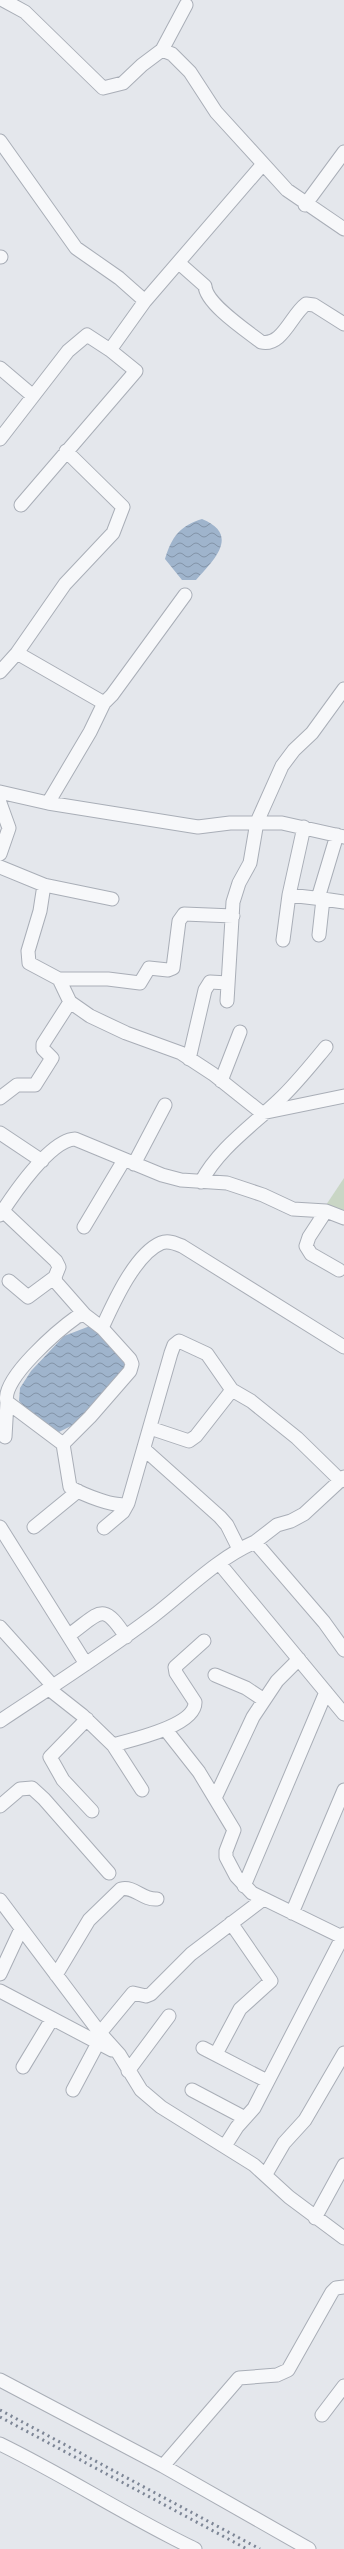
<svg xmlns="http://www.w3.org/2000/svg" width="344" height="2549" font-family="Commissioner,sans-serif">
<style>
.pitch{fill:#c9d6c5}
.water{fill:url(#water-waves)}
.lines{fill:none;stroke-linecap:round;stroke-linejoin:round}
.minor-casing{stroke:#a9aeb7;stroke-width:15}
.minor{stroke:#f7f8fa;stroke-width:13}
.rail{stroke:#7d8696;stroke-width:3;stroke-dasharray:2 4;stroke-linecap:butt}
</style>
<defs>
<pattern id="water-waves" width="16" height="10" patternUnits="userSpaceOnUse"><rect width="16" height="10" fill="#9fb4cc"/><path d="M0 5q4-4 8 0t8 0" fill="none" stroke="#8293a7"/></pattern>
</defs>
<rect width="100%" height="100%" fill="#e4e7ec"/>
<path class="pitch" d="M344 1178V1217L324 1208Z"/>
<path class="water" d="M202 519C241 535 213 561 196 580H182L165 559C172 536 180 526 202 519Z
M90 1326 120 1351 126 1369 83 1420 59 1432 38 1421 19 1401 20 1388 31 1371 64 1336Z"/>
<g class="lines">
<defs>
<path id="minor" d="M3 0 25 12 103 88 123 83 142 65 162 50 172 54 190 72 216 112 287 190 344 229
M162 50 186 5
M0 141 76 248 119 278 145 301
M305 205 344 152
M0 257H1
M179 263 205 286C206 304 247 331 261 342 282 347 291 315 306 304L314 305 344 324
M0 368 33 396
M0 439 68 351 87 335 110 350 145 301 263 164
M21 505 136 371 110 350
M17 653 104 703
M0 672 17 653 65 584 113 533 123 507 66 451
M0 792 48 803 198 827 230 823H282L344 837
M0 803 9 828 0 854
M48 803 90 732 104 703 112 695 185 595
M337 835 319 895 323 899 344 902
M0 867 44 885 40 911 28 951 29 963 59 979 70 1002 90 1016 126 1033 181 1053 213 1074 262 1113 344 1096
M44 885 112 899
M289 895 323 899 319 935
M283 940 289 895 304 827
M59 979H108L140 983 149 968 168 970 173 968 179 921 184 914 233 916
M227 1001 233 902 239 883 250 863 257 822 282 766 294 750 312 733 344 689
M189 1059 205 990 210 982 228 983
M221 1081 240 1032
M0 1098 17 1085H35L52 1058 43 1049V1044L70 1002
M0 1133 42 1161
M134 1164 165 1105
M201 1182C219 1148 252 1126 279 1100 296 1084 311 1065 326 1047
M3 1211 56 1261 59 1267 55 1277 56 1282 85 1315
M326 1211 309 1237 306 1246 311 1254 339 1270
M0 1215C13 1195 50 1140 75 1139L162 1175 181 1180 227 1183 263 1195 293 1209 326 1211 344 1218
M84 1227 124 1160
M9 1281 28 1297 55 1277
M102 1328 85 1315 78 1316C61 1328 0 1379 7 1402L63 1444 90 1417 130 1371 132 1364 130 1359 102 1328C113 1304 135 1254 161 1243 168 1240 175 1243 182 1246L344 1347
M150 1428 189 1441 196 1436 232 1390
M5 1437 7 1402
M63 1444 70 1487C80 1493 119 1510 128 1503L171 1353 174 1345 179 1341 207 1354 232 1390 251 1401 297 1438 341 1481
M144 1449 220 1517 227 1525 239 1549
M0 1527 86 1664
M34 1527 78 1491
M104 1528 123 1512 128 1503
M255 1542 277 1525 291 1521 304 1514 344 1477
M219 1563 344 1714
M0 1627 53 1686
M69 1635C100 1613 102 1600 126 1637
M215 1675 246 1688 264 1700
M49 1689 82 1715 113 1745 142 1790
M87 1719 50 1757 63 1780 92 1811
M0 1721C51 1687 103 1654 152 1617 185 1592 216 1559 255 1542L324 1622 344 1650
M166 1730 199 1772 234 1830 226 1851V1857L236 1876 252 1893 344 1938
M113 1745C131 1740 196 1726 195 1702L176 1673 175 1667 204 1641
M215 1798 253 1717 277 1681 299 1659
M0 1806 20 1789 32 1788 44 1799 109 1873
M244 1886 326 1692
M0 1900 100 2033 119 2054 141 2090 161 2107 254 2165 289 2197 344 2238
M292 1913 344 1790
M0 1974 21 1929
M56 1975 89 1920 121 1889C135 1886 142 1900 157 1899
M0 1991 112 2050
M100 2033 133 1993 146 1996 151 1994 191 1954 262 1900
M203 2048 267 2081
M216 2054 240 2009 271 1981 231 1923
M23 2067 52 2019
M128 2071 169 2016
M73 2090 98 2043
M192 2090 245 2118
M225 2146 237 2127 254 2108 344 1934
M266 2174 284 2143 305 2120 344 2053
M315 2218 344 2165
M0 2380 163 2466 309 2549
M322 2415 344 2386
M0 2444C66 2476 128 2517 195 2549
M163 2466 239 2378 277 2375 288 2370 332 2292 336 2288 344 2287"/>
</defs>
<use href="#minor" class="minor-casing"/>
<use href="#minor" class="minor"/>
<path class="rail" d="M0 2410 260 2549
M0 2417 247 2549"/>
</g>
</svg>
